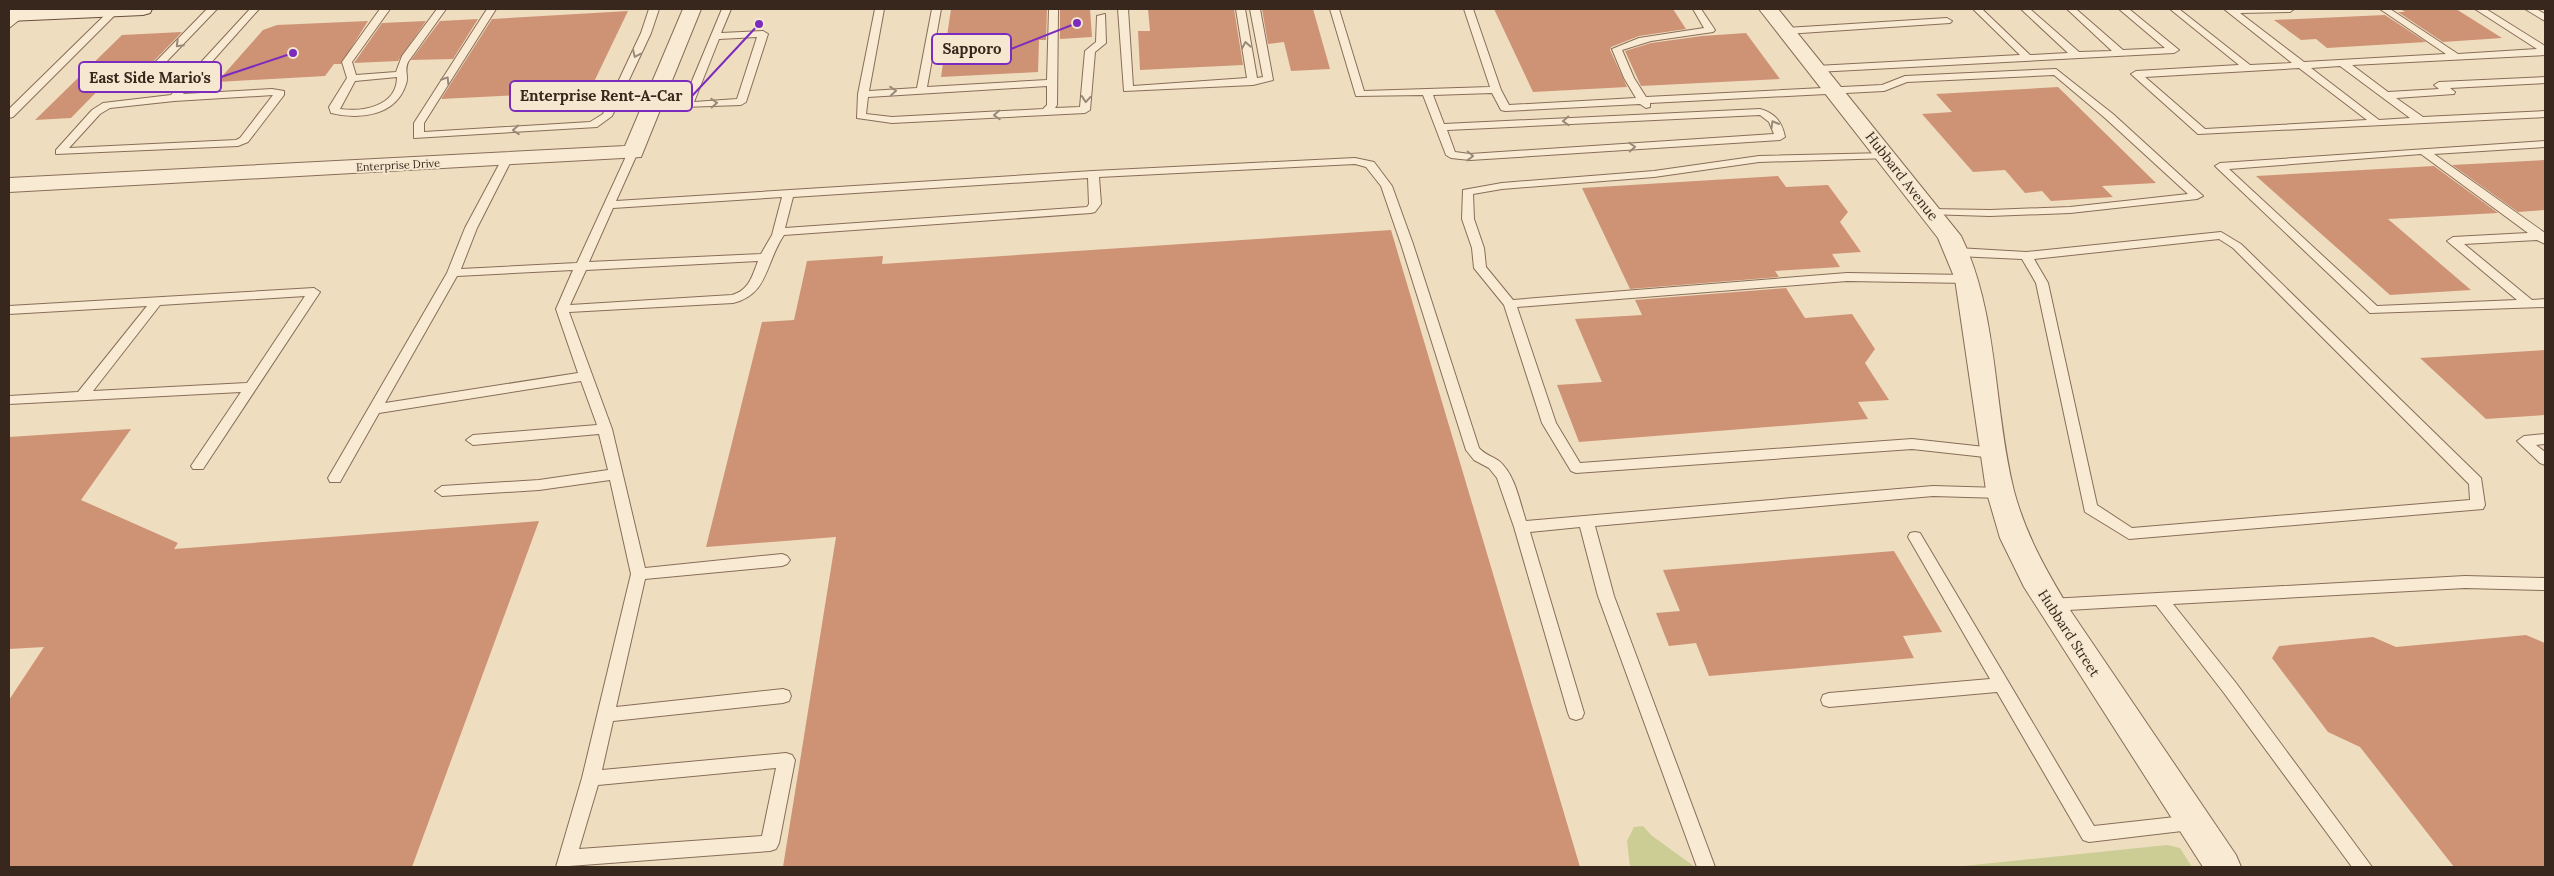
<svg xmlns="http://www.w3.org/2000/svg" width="2554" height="876" font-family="Lora,serif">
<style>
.green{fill:#cbcd94}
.building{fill:#ce9375}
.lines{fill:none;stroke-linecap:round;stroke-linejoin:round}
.lane-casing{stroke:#886d58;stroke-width:2}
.street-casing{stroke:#886d58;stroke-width:2}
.secondary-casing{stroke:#6a4f3b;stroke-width:2}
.lane{fill:#f9ebd3;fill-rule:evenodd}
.street{fill:#f9ebd3;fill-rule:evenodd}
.secondary{fill:#f9ebd3;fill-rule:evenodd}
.oneway{stroke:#988978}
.labels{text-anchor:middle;stroke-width:4;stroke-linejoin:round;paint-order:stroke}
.far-street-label{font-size:11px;fill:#37271c;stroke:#f6e8d0}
.street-label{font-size:14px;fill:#37271c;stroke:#f6e8d0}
.leader{fill:none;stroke:#7b2cbf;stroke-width:2}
.callout-dot{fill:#7b2cbf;stroke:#f6e8d0;stroke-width:2}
.callout{fill:#f6e8d0;stroke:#7b2cbf;stroke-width:2}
.callout-label{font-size:15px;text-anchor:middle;font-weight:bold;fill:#37271c}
</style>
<rect width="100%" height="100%" fill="#efddc0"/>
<path class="green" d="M1643 826 1651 835 1695 867H1630L1627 841 1634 827Z
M2167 845 2180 848 2192 867H1953Z"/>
<path class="building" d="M951 9H1047L1046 40H1039L1038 72 941 77Z
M1060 9H1090L1092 37 1060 39Z
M1148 9H1234L1243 65 1140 70 1138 31H1150Z
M1262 9H1313L1330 69 1291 71 1284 42 1268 44Z
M1494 9H1673L1686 29 1639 36 1611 47 1610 50 1627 87 1533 92Z
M2400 9H2456L2502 38 2443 42 2398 12H2405Z
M628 11 592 86 520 90 518 95 441 99 492 19Z
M2385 15 2426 42 2327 48 2316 39 2301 40 2274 20Z
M478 19 453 59 411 60 440 21Z
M368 21 341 64H334L325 76 217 82 263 30 277 25Z
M426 21 398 61 354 63 382 23Z
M182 32 148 67 120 68 71 118 35 120 122 35Z
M1746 33 1780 79 1641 86 1625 51 1651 43 1702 36Z
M2058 87 2156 183 2102 186 2113 197 2051 201 2042 191 2025 193 2005 170 1973 172 1922 114 1952 112 1936 94Z
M2545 160V210L2518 212 2452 165Z
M2434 166 2498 213 2388 219 2471 290 2390 295 2256 176Z
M1778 176 1786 187 1828 185 1848 212 1840 222 1861 252 1832 254 1840 267 1775 271 1779 277 1630 289 1582 188Z
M1391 230 1580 867H783L836 537 706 547 762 322 794 320 807 261 883 256 882 264Z
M1786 288 1805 318 1852 314 1875 349 1865 363 1889 400 1858 402 1868 419 1579 442 1557 385 1602 382 1575 319 1642 315 1635 300Z
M2545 350V415L2486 419 2420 358Z
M131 429 81 500 178 543 174 549 539 521 412 867H9V700L44 647 9 649V437Z
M1894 551 1942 632 1903 636 1914 658 1709 676 1696 643 1669 646 1656 613 1680 611 1663 570Z
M2526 635 2545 643V867H2454L2360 747 2328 732 2272 658 2279 646 2373 637 2396 647Z"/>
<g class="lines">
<defs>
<path id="lane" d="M23 9H33L9 28V20Z
M111 9 120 10 13 117 9 118V109Z
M207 9H217L144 85 181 84 250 9H259L183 94 272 89 284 91V95L248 142 238 146 56 154V150L92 110 103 103 171 95 175 90 142 92 133 85ZM273 95 240 138 236 140 69 148 100 114 110 108 174 101Z
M380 9H390L352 62 356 75 396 72 402 56 437 9H446L408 62C404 71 409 76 406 84 396 116 360 120 331 113L329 107 347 78 342 62ZM397 77C397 107 362 112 340 109L355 81Z
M487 9H496L424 123V132L590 122 603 114 641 33 649 9H659L651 33 612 116 597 127 414 138V123Z
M722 9H731L721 33 763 31 768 34 746 102 741 105 683 107 682 105ZM757 37 737 99 694 102 719 39Z
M875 9H884L869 91 917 88 932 9H941L927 87 1047 80 1049 9H1058L1057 105 1055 108 1080 107 1085 51 1096 42 1097 16 1105 14 1106 43 1095 52 1090 110 1085 113 892 123 857 118 858 94ZM1047 86V105L1043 109 892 117 866 114 868 97Z
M1118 9H1128L1133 86 1247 78 1236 9H1245L1257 78 1263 77 1250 9H1260L1273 80 1253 85 1124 91Z
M1330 9H1339L1364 91 1490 87 1464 9H1473L1501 90 1509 105 1636 98 1624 78 1612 49 1639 38 1704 28 1693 9H1701L1715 30 1713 32 1651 41 1622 50 1634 78 1646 97 1882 85 1905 76 2056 69 2113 114 2203 196 2197 199 2070 213 1990 216 1926 214V210L1930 209 1990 210 2070 207 2188 194 2105 118 2054 75 1907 82 1884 91 1650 103V107L1646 108 1640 104 1505 111 1501 110 1492 93 1433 95 1444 124 1760 109C1775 113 1782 122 1785 137L1780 140 1470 160 1451 158 1446 155 1423 95 1356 96ZM1760 115 1769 122 1774 134 1470 154 1455 152 1447 130Z
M1973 9H1982L2030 55 2068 53 2021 9H2030L2079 52 2112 51 2067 9H2076L2123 50 2165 48 2119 9H2129L2179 50 2174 53 1816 72 1811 69 1816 66 2020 55Z
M2170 9H2179L2250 65 2292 63 2224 9H2294L2290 12 2240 13 2304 62 2446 54 2380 9H2390L2458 54 2537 49 2475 9H2486L2545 46V55L2352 65 2388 92 2439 89 2434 85 2439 82 2545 77V83L2450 88 2455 92 2454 94 2396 98 2423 117 2545 111V117L2198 134 2131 74 2136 71 2239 65ZM2340 66 2410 118 2379 120 2311 68ZM2299 68 2367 120 2205 129 2145 77Z
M2525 9H2536L2545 14V21Z
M1947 18 1952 21 1950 23 1786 34 1781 31 1786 28Z
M2545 141V147L2434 154 2545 233V244L2537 240 2464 244 2532 300 2545 299V307L2370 313 2215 166 2220 163ZM2421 154 2528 233 2453 237 2447 241 2517 300 2377 306 2229 169Z
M633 149 638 152 616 201 1093 171 1355 158 1374 162 1392 186 1413 244 1479 448C1485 455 1492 456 1499 461 1515 474 1520 503 1526 521L1933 486 2001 488 2008 493 2001 498 1933 496 1595 526 1614 596 1715 867H1697L1598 596 1580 527 1530 532 1584 713 1582 718 1576 720 1570 718 1568 713 1514 527 1497 478 1489 468 1474 460 1466 450 1401 244 1381 186 1366 167 1355 164 1099 177 1101 204 1095 212 1091 213 784 235C765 263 769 294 733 303L569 312 612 429 645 568 782 554 787 556 790 560 787 564 782 566 645 579 616 707 783 689 789 691 791 696 789 701 783 703 613 721 602 770 786 753 792 755 795 760 779 843 776 849 770 851 556 867 582 778 631 574 610 480 539 490 442 496 435 491 442 486 539 480 608 470 599 434 473 445 466 440 473 435 597 425 581 381 379 413 340 482H330L328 478 447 273 465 228 503 157H511L512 159 477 228 461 269 577 263 628 152ZM1088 178 1089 204 1087 207 785 228 793 197ZM782 197 772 235 761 254 589 262 613 208ZM758 261C752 277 749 290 732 295L570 305 586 270ZM573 270 556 309 578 373 385 403 457 276ZM776 768 762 836 579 849 598 785Z
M1886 153 1890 154V158L1759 162 1654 177 1502 189 1473 194 1474 219 1484 248 1486 267 1513 300 1847 273 1967 275 1973 279 1967 283 1847 281 1517 307 1556 423 1580 463 1912 439 1994 448 1999 450 2001 453 1999 456 1994 458 1912 449 1576 473 1571 471 1542 423 1504 305 1474 268 1472 248 1462 219 1463 190 1502 183 1654 171 1759 156Z
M2221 232 2241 244 2481 478 2485 505 2483 509 2129 539 2085 512 2036 283 2022 259 1957 256 1951 252 1957 248 2026 252ZM2219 239 2233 248 2469 484 2470 500 2132 528 2097 505 2048 283 2034 259Z
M314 288 320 292 203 469H193L191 466 241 392 9 404V396L78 392 147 306 9 314V306ZM305 296 247 383 93 391 160 305Z
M2545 434V444L2536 445 2545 452V465L2540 463 2517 441 2524 436Z
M1915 532 1920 533 2094 826 2193 815 2199 817 2202 823 2199 829 2089 842 2083 840 1997 692 1829 707 1823 705 1821 700 1823 695 1829 693 1990 679 1908 537 1910 533Z
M2465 576 2545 578V590L2465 588 2173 604 2236 683 2372 867H2352L2224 693 2156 605 2050 611 2045 609 2042 605 2045 601 2050 599Z"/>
<path id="street" d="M683 9H701L641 157 9 192V178L625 146Z
M1759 9H1778L1961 236C1999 314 1993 407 2014 491 2026 536 2048 574 2072 613L2236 855 2241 867H2203L2024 587 2000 538 1986 490 1955 279 1938 238Z"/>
<path id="secondary" d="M9 9H152L150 13 143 15 9 21Z"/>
</defs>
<use href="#lane" class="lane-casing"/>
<use href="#street" class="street-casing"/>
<use href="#secondary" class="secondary-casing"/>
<use href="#lane" class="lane"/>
<use href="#street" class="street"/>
<use href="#secondary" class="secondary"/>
</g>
<defs><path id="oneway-chevron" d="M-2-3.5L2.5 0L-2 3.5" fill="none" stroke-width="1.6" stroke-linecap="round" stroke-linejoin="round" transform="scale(1.25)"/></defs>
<g class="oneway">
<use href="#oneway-chevron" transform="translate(179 44) rotate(135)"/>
<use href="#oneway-chevron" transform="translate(1246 45) rotate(-100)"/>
<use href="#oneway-chevron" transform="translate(636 54) rotate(115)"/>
<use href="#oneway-chevron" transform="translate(446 80) rotate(-58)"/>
<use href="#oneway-chevron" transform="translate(893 91) rotate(-4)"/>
<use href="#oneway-chevron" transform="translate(1086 99) rotate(95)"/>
<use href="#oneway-chevron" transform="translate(714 103) rotate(-3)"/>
<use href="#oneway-chevron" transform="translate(997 115) rotate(177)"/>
<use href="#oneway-chevron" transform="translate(1566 121) rotate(177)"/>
<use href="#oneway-chevron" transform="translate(1774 124) rotate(-120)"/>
<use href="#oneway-chevron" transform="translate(516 130) rotate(176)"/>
<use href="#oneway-chevron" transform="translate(1632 147) rotate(-4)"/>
<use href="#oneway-chevron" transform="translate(1470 156) rotate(1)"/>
</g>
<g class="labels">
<g class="far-street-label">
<text transform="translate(398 165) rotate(-3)" y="4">Enterprise Drive</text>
</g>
<g class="street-label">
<text transform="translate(1902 176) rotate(52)" y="5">Hubbard Avenue</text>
<text transform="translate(2069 633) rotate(57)" y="5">Hubbard Street</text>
</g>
</g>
<path class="leader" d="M1077 23L1011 49M293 53L221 77M759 24L692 96"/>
<g class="callout-dot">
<circle cx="1077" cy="23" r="5"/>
<circle cx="293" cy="53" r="5"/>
<circle cx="759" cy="24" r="5"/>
</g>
<g class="callout">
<rect x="932" y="34" width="79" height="30" rx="5"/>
<rect x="79" y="62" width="142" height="30" rx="5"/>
<rect x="510" y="81" width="182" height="30" rx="5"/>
</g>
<g class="callout-label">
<text x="972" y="54">Sapporo</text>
<text x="150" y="83">East Side Mario's</text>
<text x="601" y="101">Enterprise Rent-A-Car</text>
</g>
<rect width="2554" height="876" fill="none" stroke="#37271c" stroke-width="20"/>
</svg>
